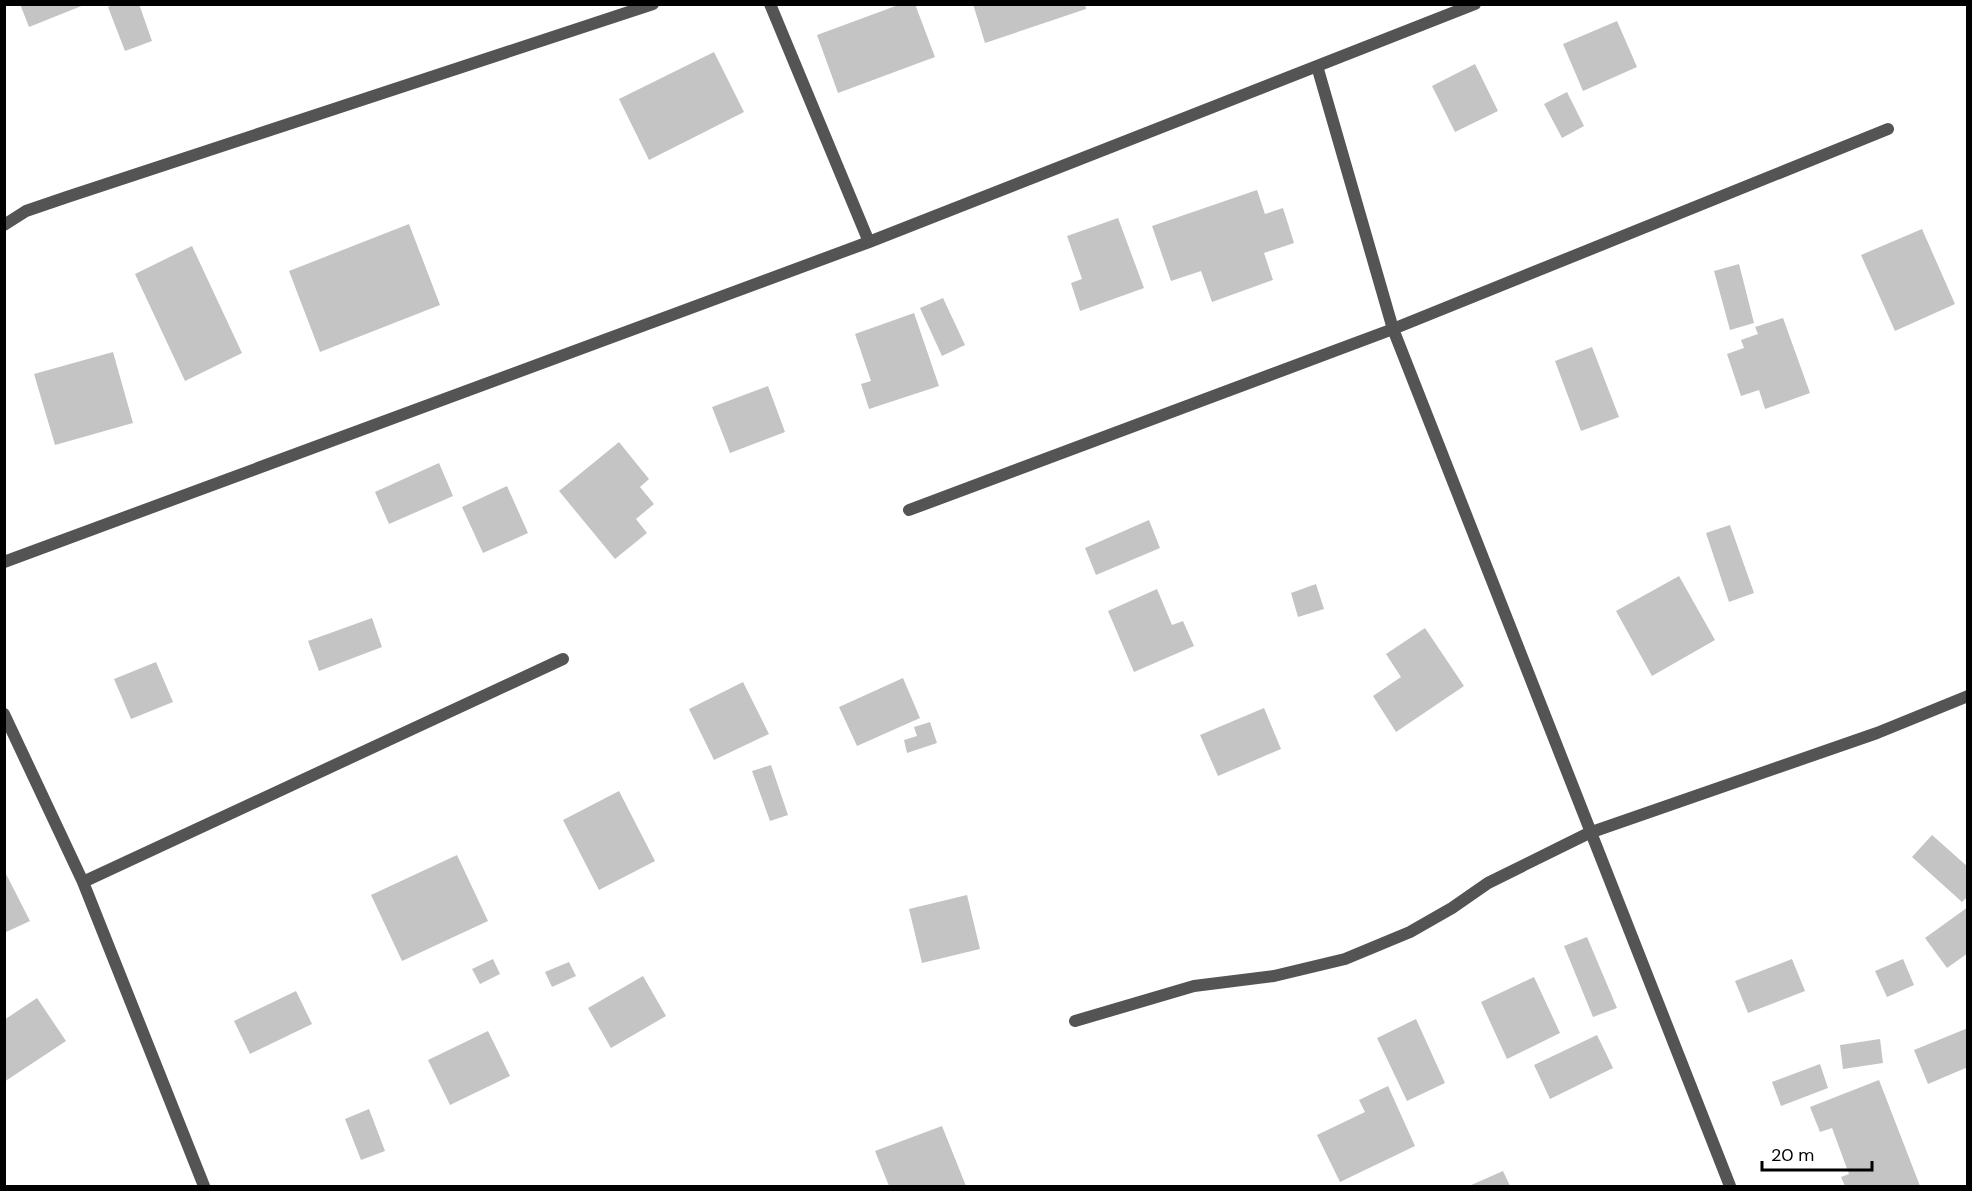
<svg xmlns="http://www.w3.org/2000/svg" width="1972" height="1191" font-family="'DM Sans',sans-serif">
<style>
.building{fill:#c4c4c4}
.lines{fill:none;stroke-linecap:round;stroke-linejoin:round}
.minor{stroke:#545454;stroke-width:12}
</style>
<rect width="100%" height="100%" fill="#fff"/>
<path class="building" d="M20 4H84V5L29 27Z
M115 4H139L152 41 125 51 108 7Z
M901 4H915L935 57 838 93 817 35Z
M973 4H1085L1086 9 985 43Z
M1617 21 1637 67 1583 91 1563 44Z
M714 52 744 112 649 160 619 99Z
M1475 64 1498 111 1455 132 1432 86Z
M1567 92 1584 126 1562 138 1544 104Z
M1257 190 1265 214 1283 208 1294 243 1264 253 1273 280 1212 302 1201 271 1171 281 1152 226Z
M1118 218 1144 288 1080 311 1071 283 1082 279 1067 236Z
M409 224 440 305 320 352 289 271Z
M1922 229 1955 304 1895 331 1861 255Z
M192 246 242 353 185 381 135 274Z
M1739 264 1754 323 1730 330 1714 271Z
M943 298 965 345 942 356 920 308Z
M914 313 939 386 869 409 861 384 871 381 855 334Z
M1783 318 1810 393 1765 409 1759 390 1741 396 1727 354 1744 348 1741 340 1758 334 1755 327Z
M1592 347 1619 417 1581 431 1555 361Z
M113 352 133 423 55 445 34 374Z
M768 386 785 432 730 453 712 407Z
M619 442 649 479 640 487 654 504 636 519 647 533 615 559 559 491Z
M439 463 453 496 389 524 375 492Z
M507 486 528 533 483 553 462 507Z
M1149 520 1160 548 1096 575 1085 548Z
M1730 525 1754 593 1729 602 1706 533Z
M1679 576 1715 640 1652 676 1616 611Z
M1316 584 1324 609 1298 617 1291 593Z
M1157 589 1172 625 1183 621 1194 646 1134 672 1108 611Z
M372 618 382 647 319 671 308 641Z
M1425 628 1464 686 1396 732 1373 696 1401 677 1386 654Z
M156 662 173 702 131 719 114 679Z
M903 678 920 718 857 746 839 707Z
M743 682 769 734 714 760 689 709Z
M1264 708 1281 749 1218 776 1200 735Z
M930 722 937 743 907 753 904 740 917 736 914 727Z
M771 765 788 815 770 821 752 771Z
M619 791 655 861 599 890 563 820Z
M1932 835 1968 867V896L1962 902 1912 857Z
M457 855 488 921 402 961 371 895Z
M4 870 30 921 4 933Z
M967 895 980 949 922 963 909 909Z
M1968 907V953L1947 968 1925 938Z
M1587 937 1617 1008 1593 1017 1564 946Z
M493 959 500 974 480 984 472 969Z
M1792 959 1805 991 1748 1013 1735 981Z
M1903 959 1914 985 1887 997 1875 971Z
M569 962 576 976 552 987 545 972Z
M643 976 666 1016 611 1048 588 1008Z
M1534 977 1560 1033 1507 1059 1481 1002Z
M296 991 312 1024 250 1054 234 1021Z
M37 998 66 1041 4 1082V1020Z
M1416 1019 1445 1083 1407 1101 1377 1038Z
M1968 1028V1067L1928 1084 1914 1050Z
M488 1031 510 1076 450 1105 428 1060Z
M1597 1035 1613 1068 1550 1099 1534 1065Z
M1880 1039 1883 1063 1843 1069 1840 1045Z
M1820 1064 1828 1088 1781 1106 1772 1082Z
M1879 1080 1920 1186H1845L1841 1177 1849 1174 1832 1128 1820 1132 1810 1107Z
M1388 1086 1415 1146 1340 1182 1317 1135 1365 1112 1359 1100Z
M369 1109 385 1151 361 1160 345 1119Z
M942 1126 966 1186H889L875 1151Z
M1503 1171 1510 1186H1469Z"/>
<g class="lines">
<path class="minor" d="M770 4 869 242
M1317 66 1393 329 1730 1186
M4 225 26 211 67 197 653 4
M909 510 1393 329 1888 129
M4 562 869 242 1475 4
M4 714 83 882 204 1186
M83 882 563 659
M1075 1021 1194 986 1274 976 1345 959 1410 932 1452 908 1488 883 1589 833 1877 733 1968 696"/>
</g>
<rect width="1972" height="1191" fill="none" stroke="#000000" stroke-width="12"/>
<path d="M1762 1161v9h110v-9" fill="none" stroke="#000000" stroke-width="3"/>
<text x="1771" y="1161" font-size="18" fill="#000000" stroke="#ffffff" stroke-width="4.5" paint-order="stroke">20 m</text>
</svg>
